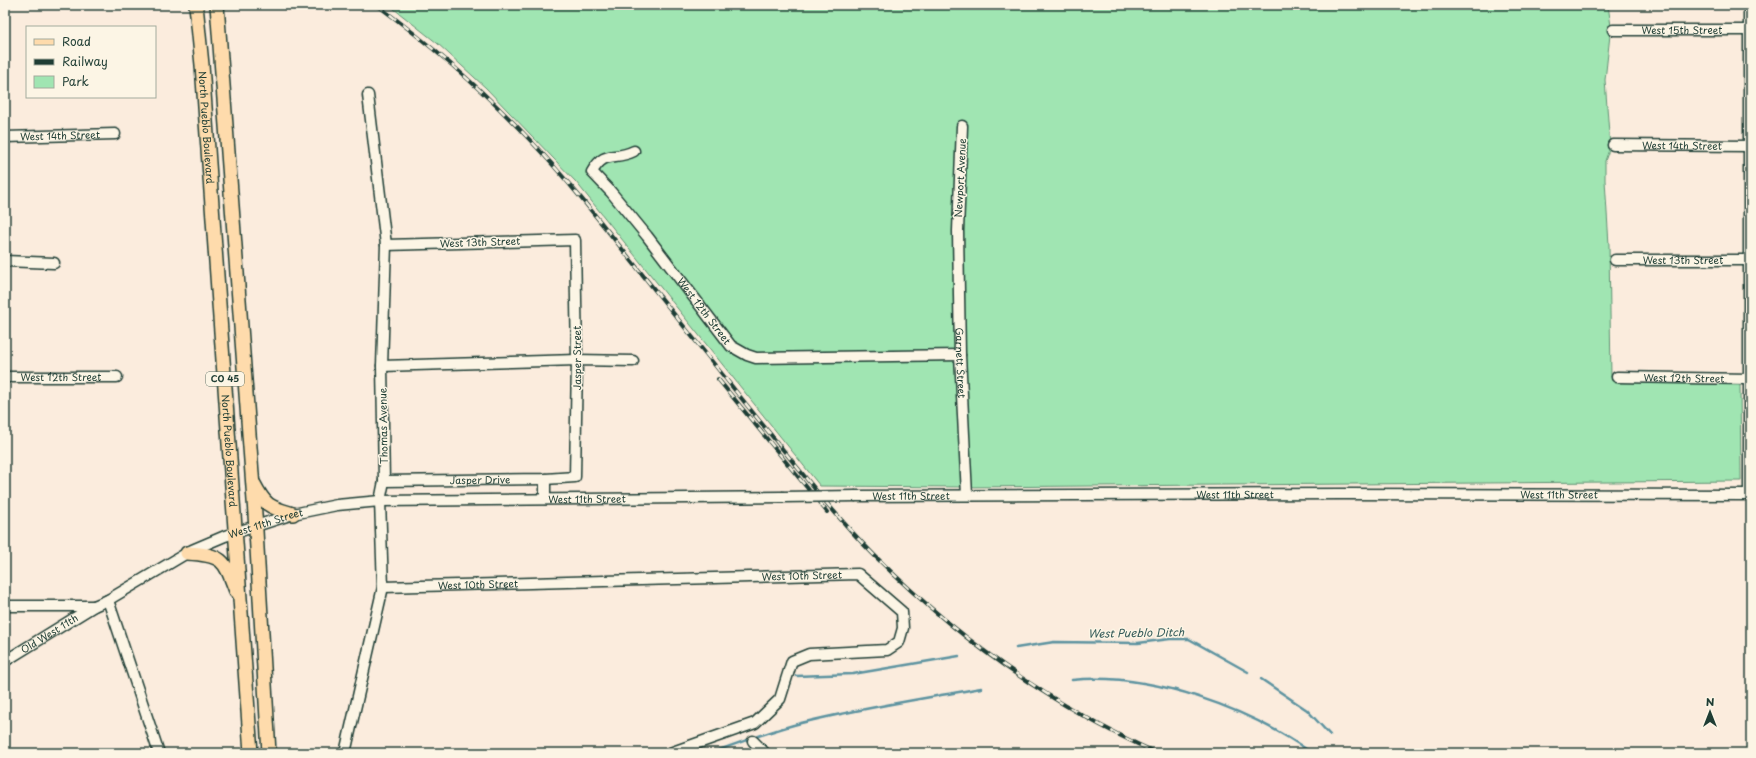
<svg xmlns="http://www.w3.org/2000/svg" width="1756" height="758" font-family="'Playpen Sans',sans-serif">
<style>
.green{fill:#a0e5b2;stroke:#609173}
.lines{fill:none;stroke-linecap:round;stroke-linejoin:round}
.stream{stroke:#5d93a0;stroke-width:2.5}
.minor-casing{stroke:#1f3d34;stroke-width:13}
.major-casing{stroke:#1f3d34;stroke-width:16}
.minor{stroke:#fcf5e5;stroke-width:10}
.major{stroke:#fedbac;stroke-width:13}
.rail-casing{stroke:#1f3d34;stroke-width:4}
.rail{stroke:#fcf5e5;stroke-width:2.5;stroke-dasharray:8;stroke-linecap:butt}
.minor-bridge-casing{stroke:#1f3d34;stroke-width:13;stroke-linecap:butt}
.minor-bridge{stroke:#fcf5e5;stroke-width:10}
.labels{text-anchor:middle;stroke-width:3;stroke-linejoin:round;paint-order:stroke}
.shield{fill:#fcf5e5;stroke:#617469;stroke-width:1}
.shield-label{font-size:9px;font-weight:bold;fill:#1f3d34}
.street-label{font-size:10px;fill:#1f3d34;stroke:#fcf5e5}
.water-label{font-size:11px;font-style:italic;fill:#345a58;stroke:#fcf5e5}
</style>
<rect width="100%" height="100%" fill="#fbecdd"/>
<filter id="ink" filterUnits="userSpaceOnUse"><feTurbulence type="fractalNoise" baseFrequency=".025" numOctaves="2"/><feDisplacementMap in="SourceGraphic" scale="8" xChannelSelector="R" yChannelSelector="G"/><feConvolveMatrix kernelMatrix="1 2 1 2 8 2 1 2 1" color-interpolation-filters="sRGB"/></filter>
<g filter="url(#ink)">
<path class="green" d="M389 5H1608L1611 26 1605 80 1610 147 1605 161V180L1609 245 1611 377 1617 382 1740 384 1741 481 962 487 820 486 576 182 486 88 437 43Z"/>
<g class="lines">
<path class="stream" d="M1016 648 1054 642 1138 643 1170 639H1189L1248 672
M796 676 853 674 959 656
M1261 679 1307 710 1330 735
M1072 680C1151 672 1248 708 1312 753
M711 753C741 742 770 731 801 723 860 708 921 699 981 688"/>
<defs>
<g id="minor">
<path id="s1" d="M1613 30H1751"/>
<path id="s2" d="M962 126 958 231 960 355 967 495"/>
<path id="s3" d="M5 137 115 134"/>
<path id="s4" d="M1613 145 1751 146"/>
<path id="s5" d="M634 151C614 161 605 149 592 172L611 192 647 236 731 346 747 355 756 358 960 355"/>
<path id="s6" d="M1615 260H1751"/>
<path d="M5 261 54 263"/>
<path d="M382 366 577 360 633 361"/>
<path id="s7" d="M5 377H117"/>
<path id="s8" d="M1617 377 1751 379"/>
<path id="s9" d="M384 481 545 479 575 477 577 360 575 240 386 245"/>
<path d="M1749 495V5"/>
<path id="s10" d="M856 496 1344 494 1751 495"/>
<path d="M545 499V479"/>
<path id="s11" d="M383 587 858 574 902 612 903 628 899 642 887 650 809 654 792 661 780 699 755 723 670 753"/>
<path d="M108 600 159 753"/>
<path d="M5 606H94"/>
<path id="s12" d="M5 661 94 606 108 600 192 550 225 536 293 514 337 505 380 501 782 497"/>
<path d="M753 741 765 753"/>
<path d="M345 753 383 587 380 501 384 481 382 366 386 245 368 95"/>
</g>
<g id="major">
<path id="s13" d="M196 5 202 65 251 753"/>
<path d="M217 5 255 514 269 753"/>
<path d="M254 484C266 507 270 507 293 514"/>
<path d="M187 553C223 555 224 559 236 591"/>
</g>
</defs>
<use href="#minor" class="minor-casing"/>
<use href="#major" class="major-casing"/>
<use href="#minor" class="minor"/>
<use href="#major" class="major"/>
<defs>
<path id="rail" d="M377 5C431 45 483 90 529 139 568 180 603 225 638 269 678 319 718 369 758 419 796 465 833 514 875 556 956 637 1052 706 1157 753
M718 379 827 512"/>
</defs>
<use href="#rail" class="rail-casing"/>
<use href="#rail" class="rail"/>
<defs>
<path id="minor-bridge" d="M782 497 856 496"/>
</defs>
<use href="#minor-bridge" class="minor-bridge-casing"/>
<use href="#minor-bridge" class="minor-bridge"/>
</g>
</g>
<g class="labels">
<rect class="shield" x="206" y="372" width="38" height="14" rx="3"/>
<g class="shield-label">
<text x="225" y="382">CO 45</text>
</g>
<g class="street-label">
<text dy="4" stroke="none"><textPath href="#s1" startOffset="69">West 15th Street</textPath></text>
<text dy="4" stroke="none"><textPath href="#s13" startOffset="123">North Pueblo Boulevard</textPath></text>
<text dy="4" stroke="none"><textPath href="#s3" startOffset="55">West 14th Street</textPath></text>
<text dy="4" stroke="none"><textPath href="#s4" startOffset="69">West 14th Street</textPath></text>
<text transform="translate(960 178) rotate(-87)" y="4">Newport Avenue</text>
<text transform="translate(480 242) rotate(-2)" y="4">West 13th Street</text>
<text dy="4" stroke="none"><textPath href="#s6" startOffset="68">West 13th Street</textPath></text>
<text dy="4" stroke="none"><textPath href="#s5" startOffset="228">West 12th Street</textPath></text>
<text transform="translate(577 358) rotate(-90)" y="4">Jasper Street</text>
<text dy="4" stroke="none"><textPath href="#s2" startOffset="237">Garnett Street</textPath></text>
<text dy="4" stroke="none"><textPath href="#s7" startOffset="56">West 12th Street</textPath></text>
<text dy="4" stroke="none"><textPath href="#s8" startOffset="67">West 12th Street</textPath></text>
<text transform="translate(383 426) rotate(-91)" y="4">Thomas Avenue</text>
<text dy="4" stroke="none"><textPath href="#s13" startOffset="447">North Pueblo Boulevard</textPath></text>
<text dy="4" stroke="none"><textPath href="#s9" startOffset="96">Jasper Drive</textPath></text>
<text dy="4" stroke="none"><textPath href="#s10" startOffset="379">West 11th Street</textPath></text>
<text dy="4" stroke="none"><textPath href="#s10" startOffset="703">West 11th Street</textPath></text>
<text dy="4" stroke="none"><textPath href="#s10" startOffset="55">West 11th Street</textPath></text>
<text dy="4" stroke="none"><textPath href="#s12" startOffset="620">West 11th Street</textPath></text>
<text dy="4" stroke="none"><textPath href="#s12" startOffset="296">West 11th Street</textPath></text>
<text dy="4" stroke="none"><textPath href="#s11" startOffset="419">West 10th Street</textPath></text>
<text dy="4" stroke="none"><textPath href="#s11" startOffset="95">West 10th Street</textPath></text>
<text dy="4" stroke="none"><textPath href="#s12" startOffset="52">Old West 11th</textPath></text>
</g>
<g class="water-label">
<text transform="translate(1136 633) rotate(-1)" y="4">West Pueblo Ditch</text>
</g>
</g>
<rect width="1756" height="758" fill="none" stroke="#fcf5e5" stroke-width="20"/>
<rect x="10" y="10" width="1736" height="738" fill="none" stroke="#1f3d34" stroke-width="1.5" filter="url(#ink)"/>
<rect x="26" y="26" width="130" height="72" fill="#fcf5e5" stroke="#a4ab9e"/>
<rect x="34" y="39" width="20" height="6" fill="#fedbac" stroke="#a4ab9e"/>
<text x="62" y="46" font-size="12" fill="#1f3d34">Road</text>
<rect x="34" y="59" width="20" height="6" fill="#1f3d34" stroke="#a4ab9e"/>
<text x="62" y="66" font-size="12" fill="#1f3d34">Railway</text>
<rect x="34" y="76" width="20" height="12" fill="#a0e5b2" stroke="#a4ab9e"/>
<text x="62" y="86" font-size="12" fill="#1f3d34">Park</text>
<g transform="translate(1710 712)" stroke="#fcf5e5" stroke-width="3" paint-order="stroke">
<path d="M0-3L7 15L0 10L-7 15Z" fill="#1f3d34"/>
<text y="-6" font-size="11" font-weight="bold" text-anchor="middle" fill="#1f3d34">N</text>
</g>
</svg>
